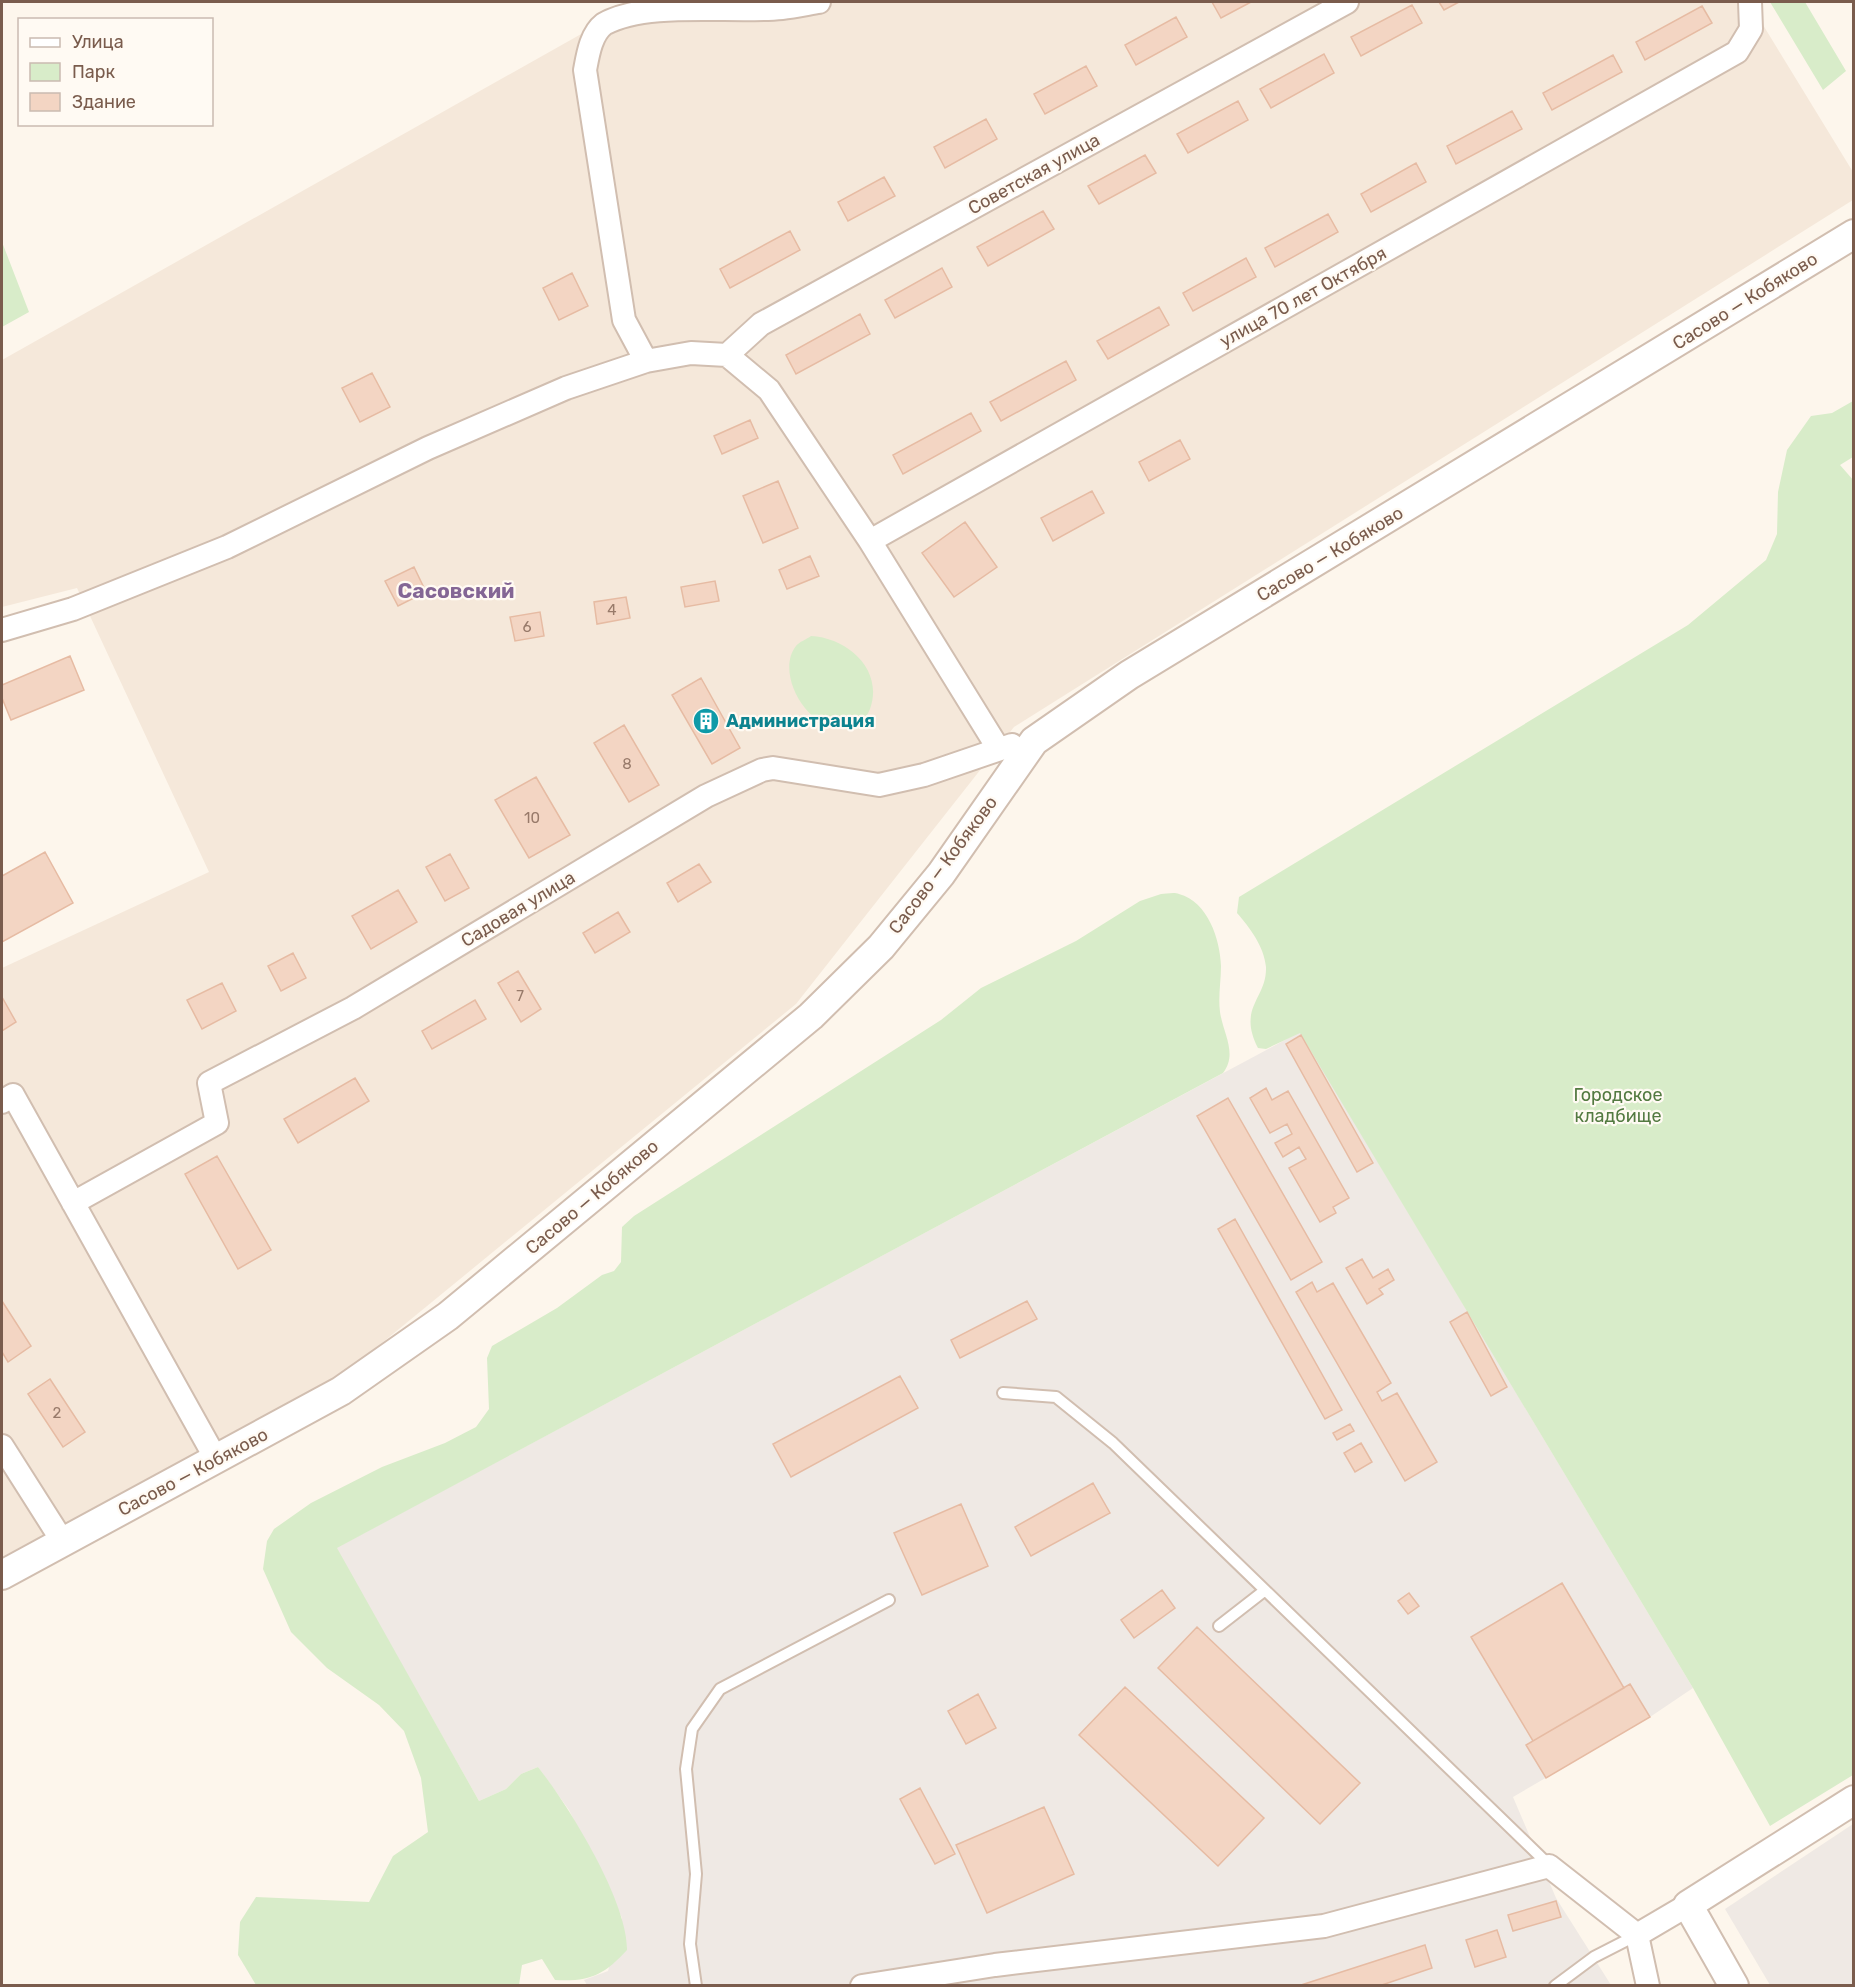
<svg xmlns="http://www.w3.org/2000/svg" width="1855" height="1987" font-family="Rubik,sans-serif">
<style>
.residential{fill:#f5e8da}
.industrial{fill:#efe9e4}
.green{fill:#d8ecc9}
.building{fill:#f3d5c3;stroke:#e6bba3;stroke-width:1.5}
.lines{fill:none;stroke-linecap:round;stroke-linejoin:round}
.service-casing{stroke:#d1beb0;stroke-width:14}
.minor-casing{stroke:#d1beb0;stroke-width:26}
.tertiary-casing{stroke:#d1beb0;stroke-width:32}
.service{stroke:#fff;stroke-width:10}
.minor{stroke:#fff;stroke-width:22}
.tertiary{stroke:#fff;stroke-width:28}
.labels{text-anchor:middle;stroke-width:4.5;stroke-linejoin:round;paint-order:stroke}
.number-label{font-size:15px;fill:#987a6a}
.street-label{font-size:18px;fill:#7a5c4d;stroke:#fffaf3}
.culture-label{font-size:18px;font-weight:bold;fill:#0d838f;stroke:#fffaf3;text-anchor:start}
.park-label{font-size:18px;fill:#537a41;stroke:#fffaf3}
.quarter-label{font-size:21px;font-weight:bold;fill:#846695;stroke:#fffaf3}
</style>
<rect width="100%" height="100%" fill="#fdf6ec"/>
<path class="residential" d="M638 2H1749L1853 172V200L1014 727 796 1004 344 1374 2 1557V968L209 872 77 588 2 607V360Z"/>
<path class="industrial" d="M1300 1032 1693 1688 1650 1717 1513 1797 1556 1898 1611 1985H587L584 1980 608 1971 622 1918 569 1810 538 1767 521 1774 506 1789 479 1801 336 1548Z
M1853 1824V1985H1770L1725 1909Z"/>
<path class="green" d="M1770 2H1805L1846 71 1823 90Z
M2 242 29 312 2 327Z
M1853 401V457L1840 465 1854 481 1853 1775 1770 1826 1693 1688 1300 1033 1266 1049 1258 1048C1237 1007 1267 999 1266 967 1264 946 1250 928 1237 913L1239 897 1688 625 1766 560 1777 534 1778 492 1787 450 1811 416 1832 413Z
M811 636C848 638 884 670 870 709 866 718 862 722 854 725 813 742 773 675 796 646 799 642 807 639 811 636Z
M1161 894C1166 894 1174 892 1179 894 1208 902 1220 939 1221 966 1221 981 1218 997 1220 1012 1223 1033 1238 1054 1223 1073L337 1548 479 1801 506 1789 521 1774 538 1767C569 1806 628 1902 627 1950 604 1975 590 1982 555 1980L542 1959 522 1965 519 1985H256L238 1955 240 1922 256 1897 369 1902 393 1856 428 1832 421 1778 404 1731 379 1705 327 1668 291 1632 263 1569 267 1541 274 1529 311 1503 382 1467 445 1443 476 1427 489 1409 487 1358 492 1346 557 1308 602 1275 614 1271 621 1262 622 1227 634 1216 941 1020 981 988 1076 941 1140 901Z"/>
<path class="building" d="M1212 2H1251L1221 18Z
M1439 2H1459L1444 10Z
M1412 5 1422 23 1361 56 1351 37Z
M1702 6 1712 23 1645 60 1636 42Z
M1176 17 1187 37 1136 65 1125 45Z
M1324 54 1334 73 1271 108 1260 89Z
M1613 55 1622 72 1552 110 1543 93Z
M1086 66 1097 86 1045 114 1034 94Z
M1238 101 1248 120 1188 153 1177 134Z
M1512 111 1522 129 1456 164 1447 146Z
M986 119 997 139 945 168 934 147Z
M1145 155 1156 173 1099 204 1088 186Z
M1416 163 1426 182 1371 212 1361 194Z
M884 177 895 196 848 221 838 202Z
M1043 211 1054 229 988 266 977 247Z
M1328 214 1338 232 1275 267 1265 248Z
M790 231 800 250 730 288 720 269Z
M1246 258 1256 277 1193 311 1183 293Z
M942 268 952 287 895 318 885 300Z
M572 273 588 306 559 320 543 288Z
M1159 307 1169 325 1108 359 1097 341Z
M860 314 870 334 796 374 786 355Z
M1066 361 1076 380 1001 421 990 402Z
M372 373 390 407 360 422 342 388Z
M971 413 981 431 903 474 893 455Z
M750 420 758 438 722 454 714 436Z
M1180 440 1190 459 1149 481 1139 462Z
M778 481 798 528 763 543 743 496Z
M1092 491 1104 513 1053 541 1041 518Z
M965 522 997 567 954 597 922 553Z
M810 556 819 576 787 589 779 570Z
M414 567 426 592 398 606 385 581Z
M715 581 719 601 685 607 681 587Z
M626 597 630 618 597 624 594 602Z
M540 612 544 636 515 641 510 617Z
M70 656 84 690 11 720 2 698V685Z
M701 678 740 748 712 764 672 695Z
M624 725 659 785 629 802 594 743Z
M536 777 570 835 529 858 495 800Z
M45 852 73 903 2 942V876Z
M450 854 469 888 445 901 426 867Z
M699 864 711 882 678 902 667 883Z
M398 890 417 922 371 949 352 916Z
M618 912 630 932 595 953 583 933Z
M293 953 306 978 281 991 268 966Z
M518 971 541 1009 521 1022 498 983Z
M222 983 236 1011 202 1029 187 1000Z
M2 997 16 1022 2 1031Z
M475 1000 486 1019 432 1049 422 1031Z
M1301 1035 1373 1163 1357 1172 1286 1044Z
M355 1078 369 1101 298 1143 284 1119Z
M1266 1088 1272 1100 1288 1091 1349 1198 1333 1207 1336 1213 1320 1222 1289 1168 1306 1159 1299 1147 1283 1157 1275 1143 1292 1134 1287 1124 1270 1133 1250 1098Z
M1228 1098 1322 1262 1291 1280 1197 1116Z
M217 1156 271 1250 238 1269 185 1174Z
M1235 1219 1342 1410 1325 1419 1218 1229Z
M1362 1259 1373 1278 1388 1269 1394 1280 1379 1289 1383 1294 1367 1304 1346 1268Z
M1312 1282 1317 1292 1333 1283 1391 1383 1377 1392 1382 1401 1397 1393 1437 1462 1405 1481 1296 1292Z
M2 1301 31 1346 8 1362 2 1352Z
M1027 1301 1037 1319 960 1358 951 1340Z
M1467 1312 1507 1387 1491 1396 1450 1322Z
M900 1376 918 1408 791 1477 773 1444Z
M50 1379 85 1432 63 1447 28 1394Z
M1350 1424 1354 1431 1337 1440 1333 1433Z
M1361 1443 1372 1462 1355 1472 1344 1453Z
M1093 1483 1110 1513 1031 1556 1015 1527Z
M961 1504 988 1566 922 1595 894 1533Z
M1562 1583 1624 1688 1533 1741 1471 1637Z
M1162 1590 1175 1608 1134 1638 1121 1620Z
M1409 1593 1419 1606 1408 1614 1398 1601Z
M1197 1627 1360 1783 1320 1824 1158 1668Z
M1630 1684 1650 1717 1546 1778 1526 1745Z
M1125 1687 1264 1818 1218 1866 1079 1735Z
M978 1694 996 1728 966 1744 948 1711Z
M920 1788 955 1854 935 1864 900 1799Z
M1044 1807 1074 1874 987 1913 956 1845Z
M1556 1901 1561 1917 1513 1931 1508 1915Z
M1497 1930 1506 1957 1475 1967 1466 1940Z
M1425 1945 1432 1968 1379 1986H1298Z"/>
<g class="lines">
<defs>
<path id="service" d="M1003 1393 1056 1397 1113 1443 1549 1865
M1219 1626 1264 1591
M696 1986 690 1944 696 1874 686 1769 692 1729 720 1689 889 1600
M1555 1986 1594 1957 1637 1935"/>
<path id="minor" d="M727 355 761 324 1347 2
M646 361 624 320 585 70C588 54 591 34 604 24 647 0 731 13 782 8 794 7 807 4 819 2
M870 541 1737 52 1751 29 1750 2
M2 630 73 609 227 547 428 448 566 388 646 361 691 353 727 355 769 390 870 541 998 748
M2 1102 13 1095 216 1459
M73 1203 217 1123 209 1083 353 1008 706 796 762 770 773 768 879 785 924 775 1012 745
M2 1446 63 1542
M1637 1935 1648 1986
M862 1986 995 1965 1324 1926 1549 1866 1637 1935 1688 1905"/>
<path id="tertiary" d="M2 1575 341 1391 448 1316 811 1016 881 947 941 874 1034 741 1129 675 1854 234
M1734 1986 1688 1905 1854 1800"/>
</defs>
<use href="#service" class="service-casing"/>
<use href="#minor" class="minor-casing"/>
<use href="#tertiary" class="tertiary-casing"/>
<use href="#service" class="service"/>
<use href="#minor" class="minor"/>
<use href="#tertiary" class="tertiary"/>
</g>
<defs>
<symbol id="building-disc" viewBox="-11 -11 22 22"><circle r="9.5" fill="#0f9aa8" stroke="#fffaf3"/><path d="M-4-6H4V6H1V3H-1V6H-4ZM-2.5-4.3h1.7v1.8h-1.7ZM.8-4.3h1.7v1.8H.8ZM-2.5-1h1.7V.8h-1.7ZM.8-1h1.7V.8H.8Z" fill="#fff"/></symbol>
</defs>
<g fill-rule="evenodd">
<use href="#building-disc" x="691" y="706" width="30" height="30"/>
</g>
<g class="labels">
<g class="number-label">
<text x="612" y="615">4</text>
<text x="527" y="632">6</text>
<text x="627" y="769">8</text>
<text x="532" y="823">10</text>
<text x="520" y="1001">7</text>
<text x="57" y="1418">2</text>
</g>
<g class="street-label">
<text transform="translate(1034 174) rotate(-29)" y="6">Советская улица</text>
<text transform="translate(1303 297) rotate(-29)" y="6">улица 70 лет Октября</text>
<text transform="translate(1745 301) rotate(-32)" y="6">Сасово — Кобяково</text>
<text transform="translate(1330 554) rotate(-31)" y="6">Сасово — Кобяково</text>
<text transform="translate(943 865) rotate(-53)" y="6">Сасово — Кобяково</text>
<text transform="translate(518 909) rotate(-31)" y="6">Садовая улица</text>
<text transform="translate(592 1197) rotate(-40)" y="6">Сасово — Кобяково</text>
<text transform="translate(193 1472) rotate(-28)" y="6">Сасово — Кобяково</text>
</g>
<g class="culture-label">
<text x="726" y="727">Администрация</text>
</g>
<g class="park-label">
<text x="1618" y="1101">Городское<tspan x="1618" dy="21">кладбище</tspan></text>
</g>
<g class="quarter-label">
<text x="456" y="598">Сасовский</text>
</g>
</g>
<rect width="1855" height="1987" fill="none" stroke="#7a5c4d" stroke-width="6"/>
<rect x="18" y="18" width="195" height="108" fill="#fffaf3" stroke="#cabbb1" stroke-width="1.5"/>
<rect x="30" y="38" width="30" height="9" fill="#ffffff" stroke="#cabbb1" stroke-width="1.5"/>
<text x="72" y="48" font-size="18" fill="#7a5c4d">Улица</text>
<rect x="30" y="63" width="30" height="18" fill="#d8ecc9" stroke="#cabbb1" stroke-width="1.5"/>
<text x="72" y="78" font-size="18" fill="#7a5c4d">Парк</text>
<rect x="30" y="93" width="30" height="18" fill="#f3d5c3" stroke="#cabbb1" stroke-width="1.5"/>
<text x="72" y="108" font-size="18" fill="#7a5c4d">Здание</text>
</svg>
